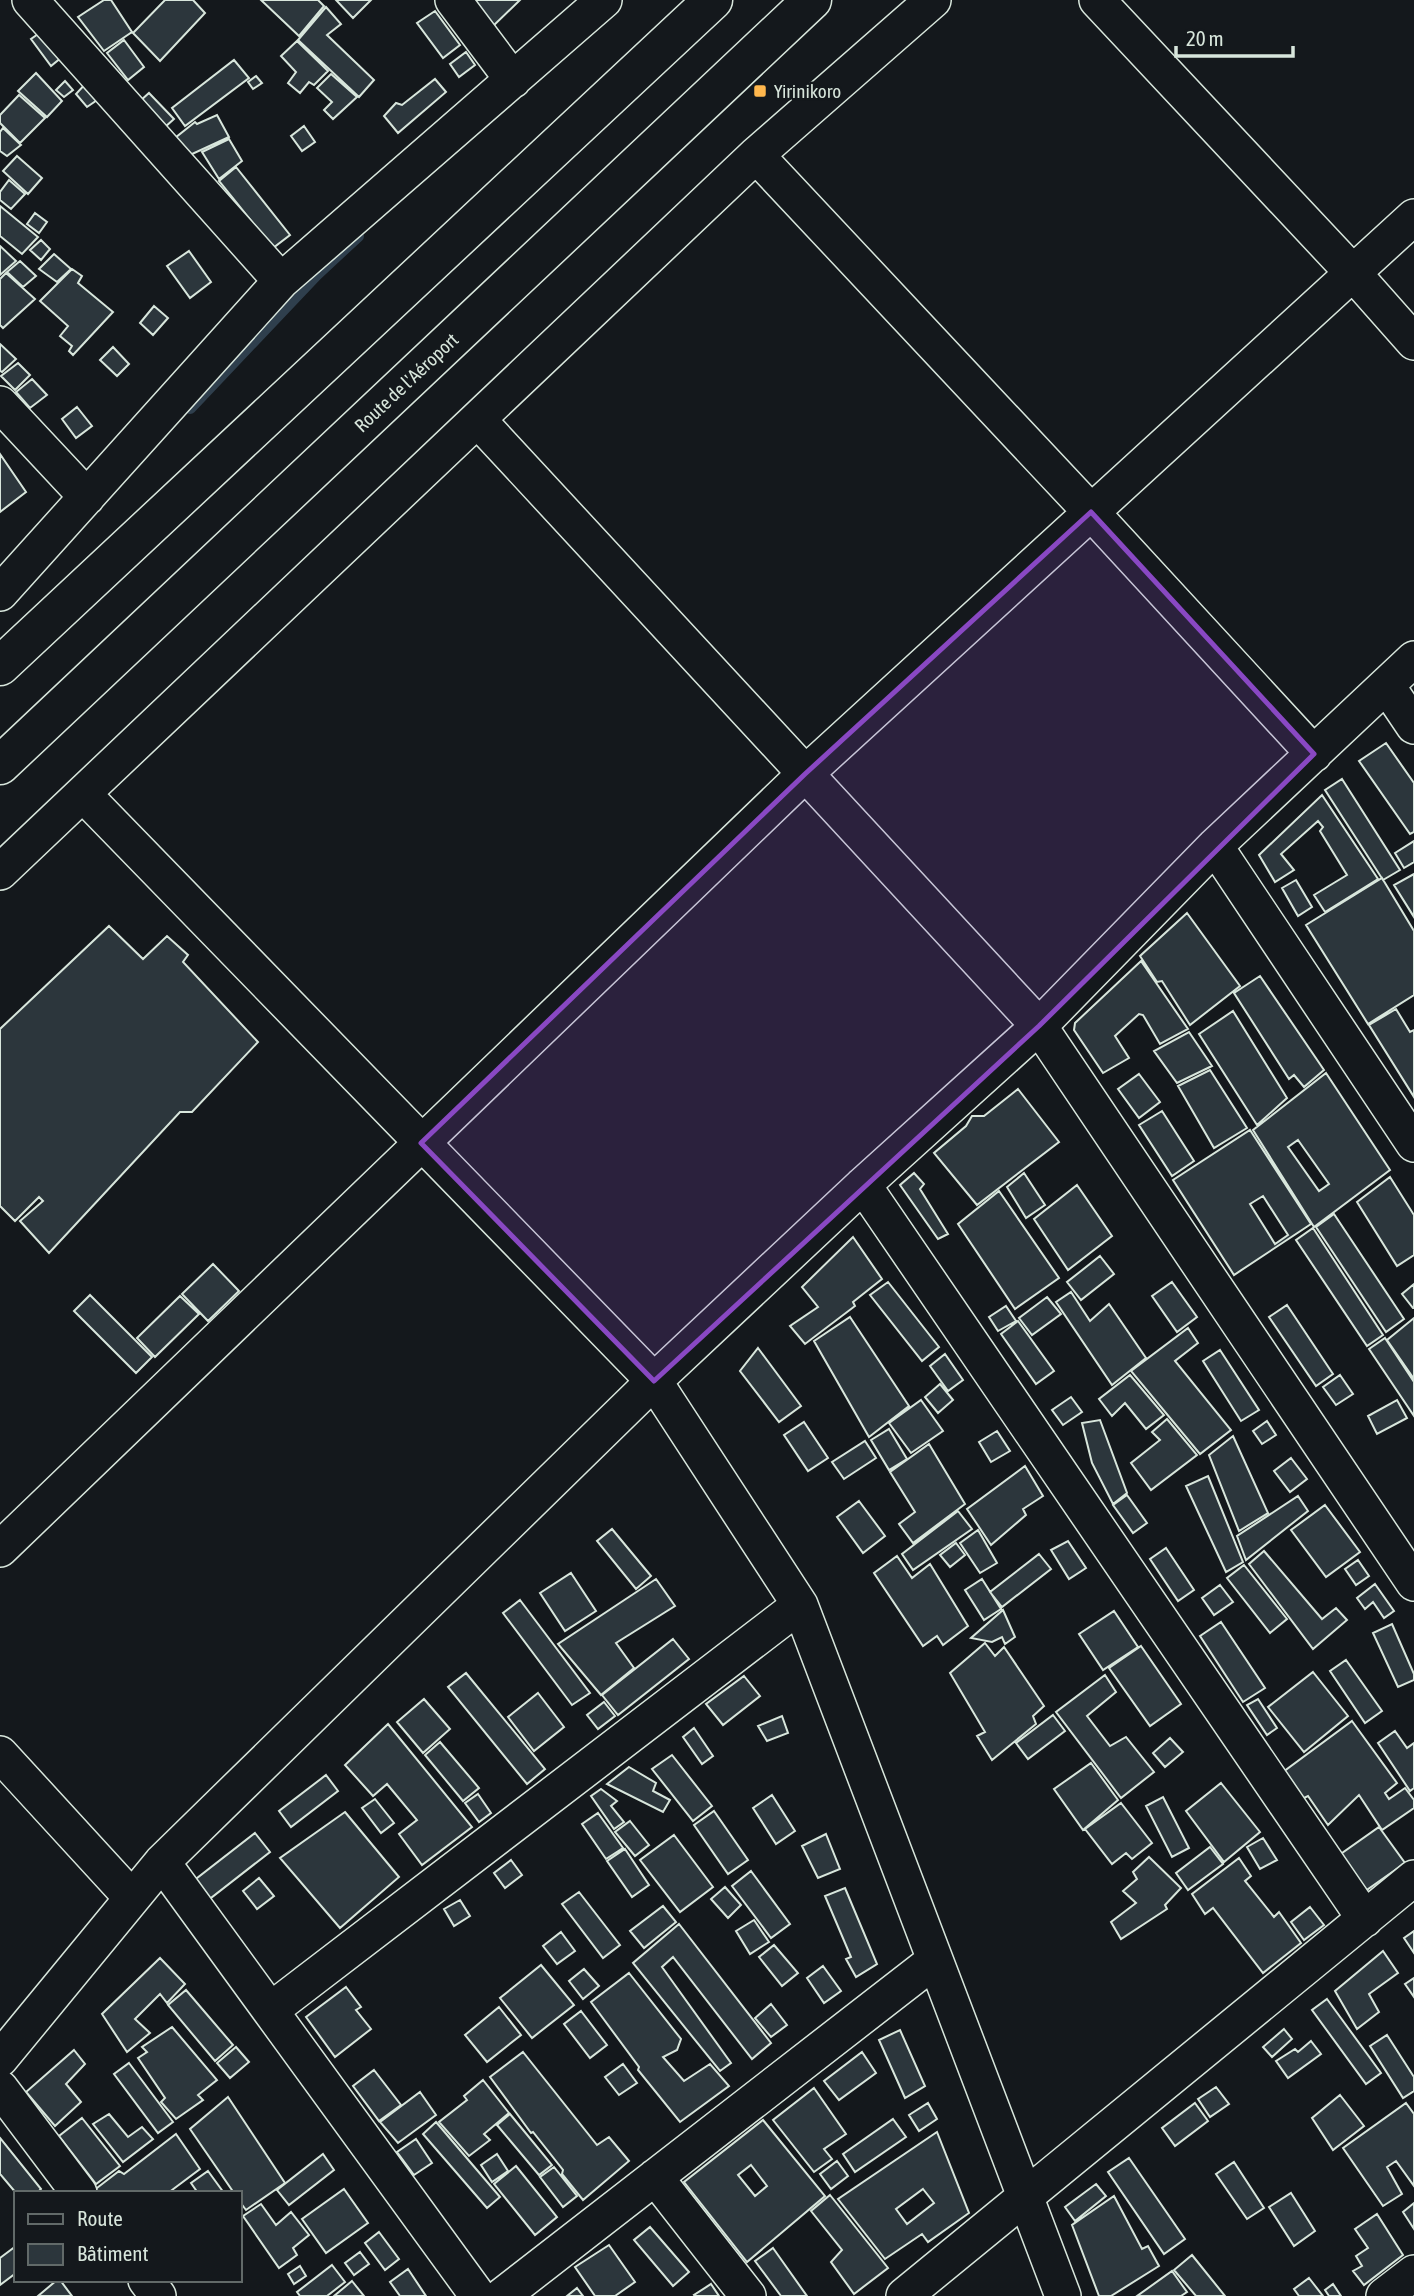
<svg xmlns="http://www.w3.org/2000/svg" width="1414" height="2296" font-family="'Asap Condensed',sans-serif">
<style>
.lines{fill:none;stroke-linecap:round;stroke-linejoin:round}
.stream{stroke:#2f3f4d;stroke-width:12}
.building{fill:#2c363c;stroke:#d8e6dc;stroke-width:2;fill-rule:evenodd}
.street-casing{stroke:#d8e6dc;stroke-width:38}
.highway-casing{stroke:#d8e6dc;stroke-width:41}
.street{stroke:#14181c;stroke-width:35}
.highway{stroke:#14181c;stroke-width:38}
.marked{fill:#8948c3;fill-opacity:0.2;stroke:#8948c3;stroke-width:5;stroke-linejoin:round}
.poi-dot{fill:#ffb74d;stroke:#14181c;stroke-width:2.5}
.labels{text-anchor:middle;stroke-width:5;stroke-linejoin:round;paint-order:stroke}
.poi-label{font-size:19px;fill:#d8e6dc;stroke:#14181c;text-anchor:start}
.street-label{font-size:19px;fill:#d8e6dc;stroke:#14181c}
</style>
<rect width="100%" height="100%" fill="#14181c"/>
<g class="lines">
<path class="stream" d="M190 408 316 275 358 236"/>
</g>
<path class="building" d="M104 0H111L132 32 104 51 78 17Z
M165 0H193L205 13 160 61 133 33Z
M261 0H318L324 6 299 36Z
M336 0H371L353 18Z
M467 0H520L490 29Z
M326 7 341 24 327 35 374 80 359 97 298 40Z
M435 11 460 45 443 58 417 23Z
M48 27 68 52 51 66 31 39Z
M124 40 144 67 128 80 107 53Z
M297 41 328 71 314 85 309 82 300 93 288 83 296 72 281 56Z
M466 52 475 65 459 77 450 64Z
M234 60 249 78 185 126 172 108Z
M36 73 62 101 47 117 18 91Z
M331 74 357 97 333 119 324 110 332 102 317 88Z
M256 76 262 83 253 89 248 82Z
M435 79 446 92 398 133 384 116 396 103 402 105Z
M65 81 73 90 64 97 56 90Z
M87 82 100 98 87 107 76 94Z
M149 93 174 119 165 127 140 101Z
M19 95 45 118 20 143 0 123V115Z
M217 115 229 137 190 155 175 138 195 122 197 124Z
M304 126 315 142 302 151 291 136Z
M3 128 21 145 7 156 0 151V132Z
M229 139 242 161 219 179 202 152Z
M17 156 42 178 28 194 3 171Z
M236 167 290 235 273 248 219 181Z
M9 180 25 194 11 209 0 200V192Z
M0 206 38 237 22 254 0 236Z
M35 213 47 222 39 233 27 224Z
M41 240 50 249 41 260 30 250Z
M0 246 16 261 0 275Z
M189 251 211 282 190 298 167 266Z
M54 254 71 269 57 282 39 269Z
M20 261 36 276 23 287 7 272Z
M72 269 82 276 78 283 113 312 73 355 69 351 72 346 60 336 68 326 40 301Z
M6 273 35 299 3 328 0 325V279Z
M154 306 168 318 153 335 140 323Z
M0 344 16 359 2 372 0 371Z
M113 347 129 364 117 376 100 360Z
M18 363 30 375 15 390 1 376Z
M32 379 47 395 30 408 16 392Z
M77 407 92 426 76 438 62 419Z
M0 454 26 492 0 512Z
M1386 743 1414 783V832L1410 834 1359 761Z
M1342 779 1400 870 1383 880 1325 790Z
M1322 795 1378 879 1325 912 1314 895 1347 875 1320 831 1323 827 1318 821 1281 854 1294 870 1275 882 1259 855Z
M1414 841V862L1404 868 1395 853Z
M1414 874V917L1394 885Z
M1382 878 1414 931V995L1368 1024 1306 925Z
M1296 880 1312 907 1298 916 1282 888Z
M1187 913 1240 986 1190 1025 1162 981 1157 982 1140 956Z
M109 926 143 959 167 936 188 955 183 962 258 1042 192 1112H180L49 1253 20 1221 43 1201 39 1197 15 1221 0 1206V1029Z
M1141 961 1188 1029 1160 1044 1143 1015 1139 1014 1115 1036 1129 1058 1103 1073 1074 1030 1075 1023Z
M1260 976 1324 1070 1304 1087 1294 1075 1289 1079 1234 993Z
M1396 1009 1410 1032 1414 1030V1097L1369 1025Z
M1233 1011 1287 1098 1257 1125 1199 1034Z
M1189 1032 1212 1066 1177 1083 1154 1051Z
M1210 1070 1247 1128 1214 1148 1178 1086Z
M1326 1073 1390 1170 1314 1227 1253 1130ZM1298 1140 1329 1184 1319 1191 1288 1147Z
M1139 1074 1160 1102 1139 1118 1118 1089Z
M1018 1089 1059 1142 977 1205 934 1153 966 1126 972 1116H984Z
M1162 1111 1194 1161 1172 1176 1139 1125Z
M1250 1130 1311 1224 1234 1275 1173 1180ZM1263 1196 1288 1235 1275 1244 1250 1204Z
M914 1173 924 1184 920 1189 948 1234 938 1239 900 1185Z
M1024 1173 1045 1205 1026 1218 1007 1187Z
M1390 1177 1414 1215V1255L1397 1266 1357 1202Z
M1077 1185 1112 1236 1068 1270 1034 1219Z
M999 1191 1059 1278 1015 1309 958 1224Z
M1334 1214 1404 1319 1386 1332 1316 1227Z
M1313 1228 1383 1335 1367 1346 1296 1240Z
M853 1237 882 1279 853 1302 855 1306 805 1344 790 1326 818 1307 802 1287Z
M1100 1256 1114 1274 1081 1300 1067 1282Z
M213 1264 239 1291 208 1321 182 1294Z
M888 1282 939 1347 922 1361 870 1295Z
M1172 1282 1197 1317 1177 1332 1152 1296Z
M1414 1284V1308H1413L1402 1294Z
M1071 1292 1090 1321 1109 1304 1146 1358 1112 1385 1056 1302Z
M90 1295 152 1357 136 1373 74 1311Z
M180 1296 199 1314 155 1357 137 1338Z
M1047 1297 1061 1314 1032 1335 1019 1318Z
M1287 1305 1333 1374 1316 1386 1269 1317Z
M1006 1306 1016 1321 998 1331 989 1317Z
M850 1317 909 1406 869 1437 814 1341Z
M1414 1318V1379L1387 1340Z
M1018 1321 1054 1371 1036 1384 1001 1334Z
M1188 1328 1198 1343 1175 1361 1231 1430 1200 1454 1131 1371Z
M1385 1338 1414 1382V1416L1369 1349Z
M758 1348 801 1406 779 1422 740 1371Z
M1220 1350 1259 1410 1241 1421 1203 1361Z
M945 1354 963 1380 948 1391 930 1366Z
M1130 1375 1164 1415 1146 1429 1125 1403 1112 1416 1099 1399Z
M1340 1375 1353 1394 1336 1405 1323 1387Z
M940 1384 953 1400 938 1413 925 1397Z
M1071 1397 1082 1412 1063 1425 1052 1410Z
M921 1400 943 1431 911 1453 889 1423Z
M1397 1400 1407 1418 1377 1434 1368 1416Z
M1167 1419 1197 1455 1151 1490 1131 1463 1160 1440 1152 1432Z
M1100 1420 1127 1493 1113 1504 1092 1463 1082 1423Z
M1267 1421 1276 1435 1262 1444 1253 1431Z
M804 1422 828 1458 808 1471 784 1435Z
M889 1429 907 1459 889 1470 871 1440Z
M997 1431 1010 1451 991 1462 979 1442Z
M1233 1436 1268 1513 1239 1531 1209 1455Z
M865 1441 876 1458 844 1479 832 1462Z
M929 1444 965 1504 913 1543 899 1524 915 1512 890 1472Z
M1291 1458 1307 1479 1290 1492 1274 1471Z
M1025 1466 1043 1496 1023 1509 1026 1515 991 1545 967 1509Z
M1208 1476 1243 1562 1226 1572 1186 1486Z
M1127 1495 1147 1523 1133 1533 1113 1505Z
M1298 1496 1308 1511 1246 1560 1237 1536Z
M859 1501 885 1536 863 1553 837 1517Z
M1325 1505 1360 1552 1326 1577 1291 1530Z
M958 1511 972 1529 913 1570 902 1554Z
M612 1529 651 1576 636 1589 597 1541Z
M978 1530 997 1563 980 1573 960 1543Z
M1068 1541 1086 1568 1069 1579 1051 1550Z
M956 1543 965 1555 950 1567 940 1555Z
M1166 1548 1194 1590 1178 1601 1150 1559Z
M1264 1551 1322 1619 1336 1608 1347 1620 1313 1649 1249 1564Z
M1039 1554 1051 1569 1002 1607 990 1592Z
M897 1556 912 1578 930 1564 968 1626 943 1645 937 1636 923 1646 874 1573Z
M1358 1560 1369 1576 1356 1585 1345 1569Z
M1244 1565 1287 1619 1270 1633 1227 1578Z
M571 1573 596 1611 565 1631 540 1593Z
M656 1579 675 1606 616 1643 634 1668 601 1695 558 1644Z
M982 1579 1001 1609 984 1620 965 1590Z
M1375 1584 1394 1611 1384 1618 1373 1602 1365 1609 1357 1598Z
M1220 1585 1233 1602 1214 1615 1202 1598Z
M520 1600 590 1693 572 1705 503 1613Z
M1003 1610 1015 1637 1005 1644 1002 1637 992 1642 971 1638Z
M1114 1611 1138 1647 1103 1670 1079 1634Z
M1221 1622 1265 1688 1243 1702 1200 1636Z
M1392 1624 1414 1674V1680L1398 1687 1373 1633Z
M673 1639 689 1659 618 1715 602 1695Z
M985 1643 995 1656 1004 1647 1044 1706 1033 1716 1036 1724 992 1760 977 1736 985 1732 950 1673Z
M1141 1646 1181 1704 1150 1726 1109 1668Z
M1346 1660 1382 1711 1365 1723 1330 1671Z
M1313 1672 1348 1716 1304 1752 1268 1707Z
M466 1673 545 1769 527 1784 448 1687Z
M1105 1675 1116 1692 1087 1716 1110 1746 1126 1737 1154 1772 1121 1798 1056 1712Z
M744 1676 760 1696 723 1725 706 1704Z
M538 1693 564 1727 534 1751 508 1717Z
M424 1699 450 1729 423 1753 397 1722Z
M1258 1699 1277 1728 1267 1735 1247 1705Z
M604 1702 615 1716 598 1729 587 1715Z
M1053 1715 1065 1731 1028 1759 1016 1743Z
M782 1716 788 1733 767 1741 758 1726Z
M1352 1721 1397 1783 1385 1793 1389 1799 1405 1788 1414 1800V1808L1382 1830 1359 1795 1328 1825 1308 1796 1302 1799 1283 1772Z
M388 1724 472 1827 422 1865 399 1834 417 1820 387 1784 373 1796 345 1765Z
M694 1728 713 1756 702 1764 683 1737Z
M1395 1731 1407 1748 1414 1743V1788L1410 1791 1378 1743Z
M1170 1738 1183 1752 1165 1767 1153 1753Z
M440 1742 479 1788 463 1801 425 1755Z
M672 1755 712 1806 693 1821 652 1769Z
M1091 1763 1118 1800 1083 1830 1054 1789Z
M629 1767 656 1783 653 1791 670 1800 663 1812 607 1784Z
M326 1775 338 1791 291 1827 279 1811Z
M1221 1783 1260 1832 1224 1862 1186 1811Z
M601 1789 617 1801 611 1806 624 1822 614 1829 591 1796Z
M478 1794 491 1813 479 1822 465 1803Z
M772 1795 795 1831 776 1844 753 1808Z
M1163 1797 1189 1848 1172 1857 1146 1806Z
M375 1799 394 1823 381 1833 362 1808Z
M1121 1803 1152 1843 1132 1859 1126 1853 1112 1864 1085 1829Z
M714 1811 748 1860 728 1874 694 1825Z
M345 1812 399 1877 340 1928 280 1858Z
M598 1813 623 1848 606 1859 582 1824Z
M630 1821 649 1845 635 1856 615 1832Z
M1379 1827 1405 1863 1361 1894 1335 1858Z
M255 1833 270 1852 207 1901 192 1882Z
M826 1834 840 1869 818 1878 802 1846Z
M674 1835 713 1887 680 1912 640 1860Z
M1263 1838 1277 1860 1260 1869 1247 1847Z
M1210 1847 1223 1864 1188 1890 1176 1873Z
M625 1849 649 1885 632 1897 607 1861Z
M1149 1857 1181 1888 1165 1905 1167 1909 1121 1939 1111 1922 1136 1903 1123 1891 1137 1879 1133 1872Z
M1239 1858 1251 1876 1245 1881 1274 1917 1279 1912 1301 1943 1263 1973 1213 1908 1205 1914 1192 1894Z
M511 1860 522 1875 505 1888 494 1873Z
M751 1871 790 1924 771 1938 732 1886Z
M259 1878 274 1896 257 1909 243 1891Z
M725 1887 741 1905 728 1918 711 1899Z
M845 1888 877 1964 856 1977 846 1959 851 1957 825 1896Z
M579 1892 620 1945 603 1958 562 1904Z
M460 1900 470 1916 454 1926 444 1909Z
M663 1906 676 1922 644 1948 630 1931Z
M1310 1907 1324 1925 1304 1940 1291 1922Z
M754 1920 769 1942 750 1954 736 1931Z
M679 1924 771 2043 752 2059 673 1957 662 1967 731 2063 720 2071 633 1963Z
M1414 1931V1953L1404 1938Z
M561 1932 575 1951 557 1964 543 1946Z
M774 1945 798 1973 782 1986 759 1957Z
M1383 1951 1398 1973 1369 1994 1379 2012 1357 2029 1335 1991Z
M160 1958 185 1984 167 2003 160 1994 135 2019 150 2033 127 2052 102 2014Z
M541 1965 574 2005 532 2038 500 1998Z
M823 1966 841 1991 824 2003 807 1978Z
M584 1969 599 1986 583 1999 569 1981Z
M629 1973 681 2039 677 2050 663 2057 684 2081 710 2064 729 2086 680 2122 638 2070 639 2067 591 2002Z
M1414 1978V1997L1405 1984Z
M346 1987 361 2007 356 2010 371 2029 335 2057 306 2017Z
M186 1990 233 2045 215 2061 168 2005Z
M1327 1999 1381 2073 1366 2084 1312 2010Z
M771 2004 787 2025 771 2037 755 2018Z
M499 2007 521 2035 487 2062 465 2035Z
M581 2011 607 2045 590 2058 564 2024Z
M172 2027 217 2080 198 2095 203 2100 176 2119 161 2102 165 2098 138 2058 147 2052 142 2047Z
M1284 2029 1292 2039 1272 2057 1263 2047Z
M900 2030 925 2086 905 2098 879 2040Z
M1387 2035 1414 2077V2091L1403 2098 1370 2046Z
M1311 2041 1321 2054 1288 2078 1276 2061 1295 2049 1298 2052Z
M236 2047 249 2062 230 2078 217 2063Z
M74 2050 85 2064 66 2084 81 2102 55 2126 26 2092Z
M523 2052 597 2145 609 2137 629 2161 583 2200 562 2174 563 2170 533 2132 531 2133 490 2077Z
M862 2052 876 2073 839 2100 824 2081Z
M129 2063 173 2122 158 2133 114 2074Z
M623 2064 637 2083 619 2095 605 2077Z
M374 2070 401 2105 379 2121 353 2086Z
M483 2080 509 2113 484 2134 490 2140 469 2156 439 2122 467 2100 464 2096Z
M1216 2087 1229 2104 1210 2117 1198 2099Z
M814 2088 846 2134 824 2149 832 2159 814 2172 773 2120Z
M420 2092 436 2115 398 2143 380 2122Z
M1340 2095 1364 2126 1333 2150 1312 2118Z
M228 2097 285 2183 246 2210 240 2202V2193H234L190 2129Z
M928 2103 937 2119 919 2131 909 2115Z
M1195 2103 1208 2121 1175 2146 1162 2128Z
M1406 2103 1414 2114V2186L1396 2161 1387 2167 1402 2194 1383 2206 1343 2148Z
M109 2114 128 2137 142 2127 153 2139 123 2162 93 2124Z
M510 2114 552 2165 539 2175 497 2125Z
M82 2118 120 2166 96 2184 59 2136Z
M893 2119 906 2137 855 2172 843 2154Z
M763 2120 825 2196 747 2262 684 2182ZM751 2165 767 2186 755 2196 738 2175Z
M436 2122 500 2197 487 2208 423 2134Z
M937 2132 969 2213 928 2242 922 2234 885 2259 838 2199ZM923 2189 934 2203 907 2224 896 2209Z
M176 2134 200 2169 168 2193 93 2191 119 2171 124 2174Z
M0 2138 41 2189 37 2193H16L0 2174Z
M416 2139 432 2163 414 2175 397 2152Z
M323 2154 334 2170 289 2205 277 2190Z
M497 2154 508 2171 492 2182 481 2165Z
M1129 2158 1185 2239 1164 2254 1108 2172Z
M837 2161 848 2176 831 2189 820 2174Z
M1234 2162 1264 2208 1247 2219 1216 2174Z
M516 2166 557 2217 535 2235 494 2184Z
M554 2167 577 2196 563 2207 540 2177Z
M208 2171 224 2193H198L191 2183Z
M1096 2184 1106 2196 1075 2221 1065 2207Z
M344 2189 368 2223 326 2253 302 2219Z
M1291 2193 1315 2231 1294 2246 1269 2207Z
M830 2195 888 2268 854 2294 831 2262 842 2250 811 2211Z
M1114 2196 1142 2249 1148 2246 1159 2266 1111 2296H1099L1072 2225Z
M1414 2203V2229L1403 2212Z
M261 2204 276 2225 291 2212 309 2235 293 2248 297 2255 279 2268 243 2216Z
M1377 2214 1403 2255 1364 2285 1353 2271 1362 2266 1356 2256 1368 2248 1355 2229Z
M650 2227 689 2272 673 2286 634 2240Z
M379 2232 399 2259 385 2270 365 2243Z
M609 2245 635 2282 615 2296H595L575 2267Z
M16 2246V2273L0 2285V2258Z
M773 2248 807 2296H781L755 2261Z
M360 2252 369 2264 354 2275 345 2263Z
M1192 2255 1225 2296H1196L1174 2270Z
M332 2265 345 2282 327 2296H300L297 2292Z
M300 2266 306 2276 294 2284 288 2274Z
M408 2269 426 2296H400L390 2282Z
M1172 2271 1187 2292 1181 2296H1137Z
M1309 2278 1323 2296H1299L1294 2289Z
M57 2280H60L72 2296H38Z
M352 2281 364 2296H334Z
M711 2284 719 2296H695L694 2295Z
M1333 2284 1341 2296H1329L1325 2290Z
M577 2288 583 2296H567Z"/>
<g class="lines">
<defs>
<path id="street" d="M30 0 281 281
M453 0 513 80
M1097 0 1353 273 1414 342
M756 155 1091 512 1314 754
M0 404 87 497
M478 420 1039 1026 1414 1583
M0 593 281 281 604 0
M1387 686 1414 726
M83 794 654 1381 800 1605 1063 2296
M1215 846 1414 1144
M0 872 756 155 933 0
M863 1185 1365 1919
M0 1549 805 774 1414 217
M0 1754 132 1898
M162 1862 478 2296
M271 2010 800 1605
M0 2059 162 1862 654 1381 863 1185 1039 1026 1215 846 1414 659
M0 2088 79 2193
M655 2177 748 2296
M146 2280 158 2296
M502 2296 935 1960
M904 2296 1414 1878
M1384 2296 1414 2273"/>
<g id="highway">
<path d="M0 666 713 0"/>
<path id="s1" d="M0 765 812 0"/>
</g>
</defs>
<use href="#street" class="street-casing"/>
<use href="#highway" class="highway-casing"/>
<use href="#street" class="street"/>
<use href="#highway" class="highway"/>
</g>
<path class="marked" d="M1091 512 1314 754 1039 1026 654 1381 421 1143 805 774Z"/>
<rect class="poi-dot" x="753" y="84" width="14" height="14" rx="3.5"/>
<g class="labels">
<g class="poi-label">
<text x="774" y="98">Yirinikoro</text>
</g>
<g class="street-label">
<text dy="7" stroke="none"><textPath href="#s1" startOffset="558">Route de l'Aéroport</textPath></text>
</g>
</g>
<rect x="14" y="2191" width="228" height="91" fill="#14181c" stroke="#626a69" stroke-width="2"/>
<rect x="28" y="2214" width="35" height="10" fill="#14181c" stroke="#626a69" stroke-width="2"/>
<text x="77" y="2226" font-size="21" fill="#d8e6dc">Route</text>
<rect x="28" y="2244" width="35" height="21" fill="#2c363c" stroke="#626a69" stroke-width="2"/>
<text x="77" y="2261" font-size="21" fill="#d8e6dc">Bâtiment</text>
<path d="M1176 46v10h117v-10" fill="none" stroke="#d8e6dc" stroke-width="3.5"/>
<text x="1186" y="46" font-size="21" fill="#d8e6dc" stroke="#14181c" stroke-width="5" paint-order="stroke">20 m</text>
</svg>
